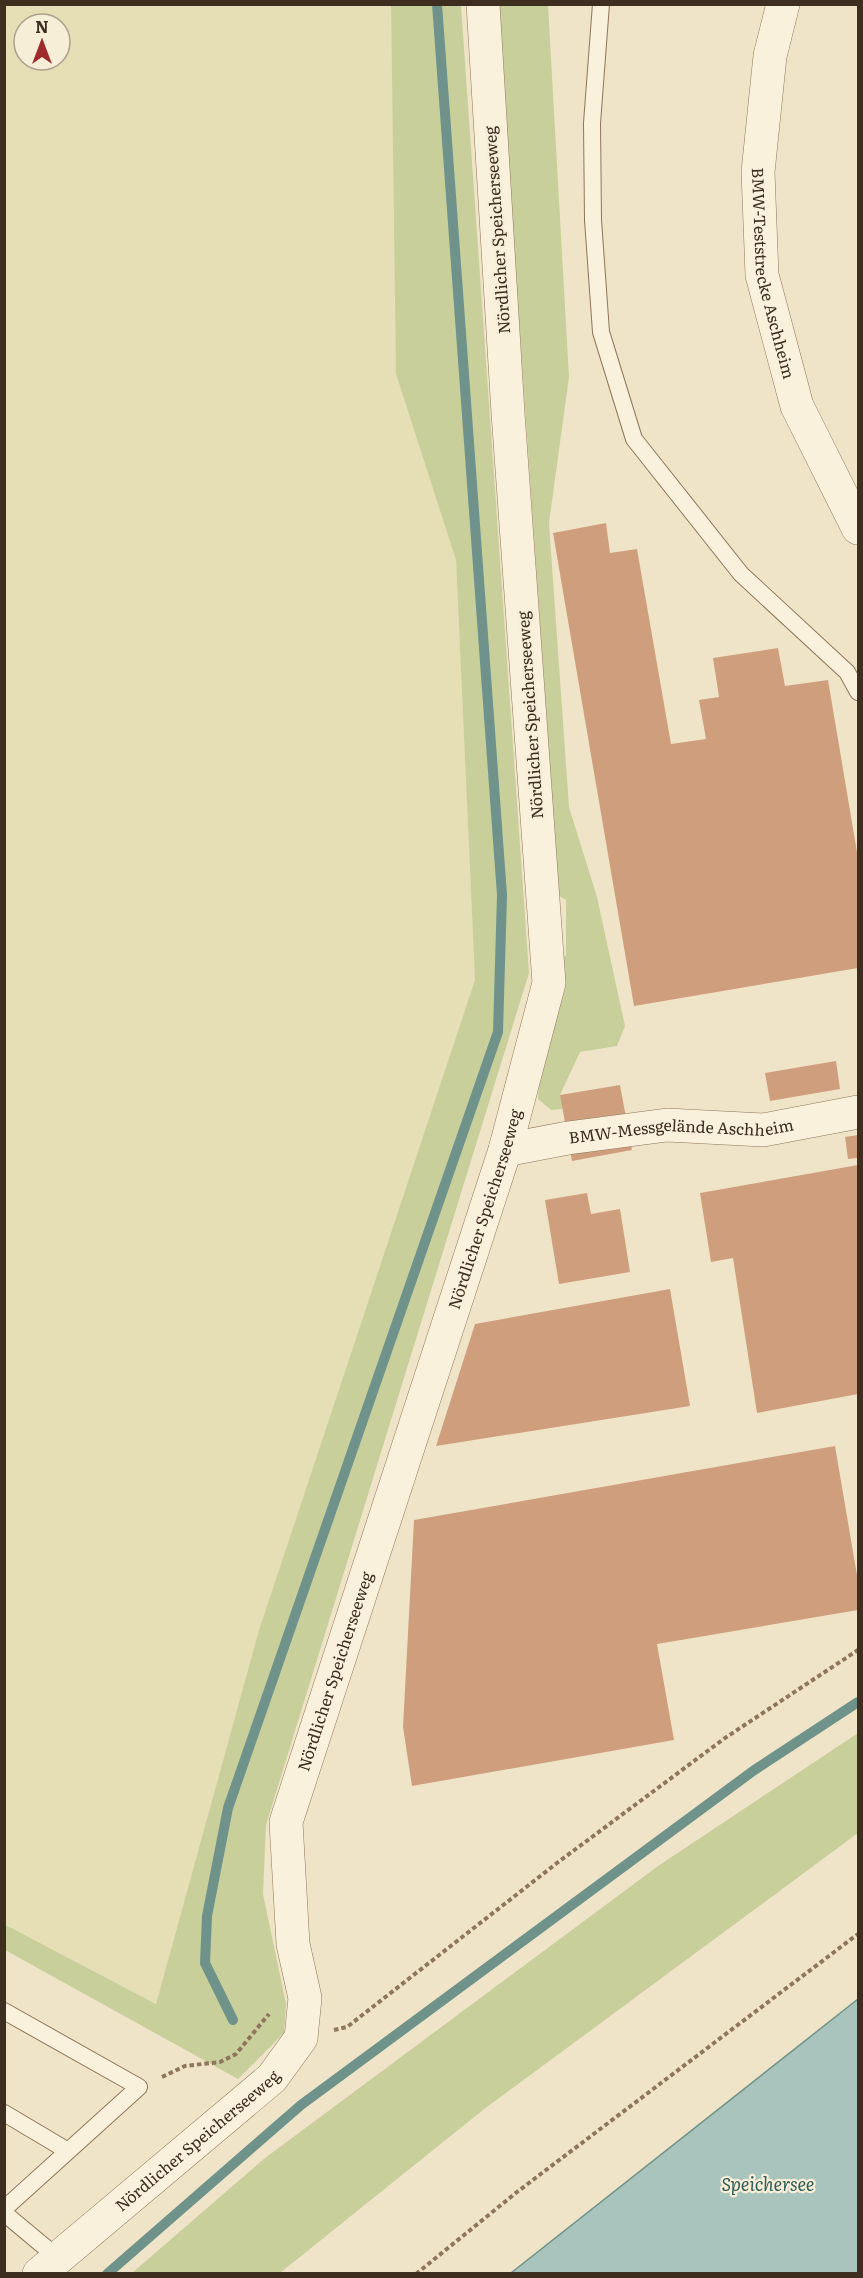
<svg xmlns="http://www.w3.org/2000/svg" width="863" height="2278" font-family="Literata,serif">
<style>
.farmland{fill:#e6deb5;fill-rule:evenodd}
.green{fill:#c9cf9b}
.water{fill:#a9c4bc;stroke:#6f938a;stroke-width:1.5}
.lines{fill:none;stroke-linecap:round;stroke-linejoin:round}
.stream{stroke:#6f938a;stroke-width:10}
.building{fill:#cf9f7d}
.lane-casing{stroke:#8d765c;stroke-width:18}
.street-casing{stroke:#8d765c;stroke-width:34}
.path{stroke:#8d765c;stroke-width:4;stroke-dasharray:4.5 3;stroke-linecap:butt}
.lane{stroke:#faf1dc;stroke-width:16}
.street{stroke:#faf1dc;stroke-width:33}
.labels{text-anchor:middle;stroke-width:4.5;stroke-linejoin:round;paint-order:stroke}
.street-label{font-size:16px;fill:#3d2e20;stroke:#f7eed8}
.water-label{font-size:18px;font-style:italic;fill:#2f5d5a;stroke:#f7eed8}
</style>
<rect width="100%" height="100%" fill="#f0e4c8"/>
<path class="farmland" d="M4 5H391L396 374 456 560 475 980 259 1630 156 2004 5 1924ZM24 24H60V60H24Z"/>
<path class="green" d="M391 5H461L529 973 266 1825 263 1894 286 2004 284 2033 238 2079 5 1950 4 1924 156 2004 259 1630 475 980 456 560 396 374Z
M497 5H548L569 377 549 523 569 807 597 897 625 1026 617 1046 580 1052 560 1095 563 1109 551 1110 538 1099 539 1065 561 959 566 955V900L559 896Z
M858 1733V1833L483 2110 280 2273H132L265 2158 658 1866Z"/>
<path class="water" d="M858 1999V2273H511Z"/>
<g class="lines">
<path class="stream" d="M233 2020 205 1963 207 1916 228 1808 498 1032 502 895 437 4
M107 2274 301 2105 753 1771 858 1702"/>
</g>
<path class="building" d="M606 523 610 553 637 549 671 744 706 739 699 700 719 697 713 658 778 648 785 686 828 680 858 858V968L634 1006 553 533Z
M836 1061 840 1089 770 1101 765 1073Z
M620 1085 632 1150 572 1161 560 1095Z
M858 1135V1158L848 1159 845 1137Z
M858 1165V1394L757 1413 733 1258 711 1262 700 1193Z
M587 1193 591 1214 620 1209 630 1272 559 1284 545 1200Z
M670 1289 690 1406 436 1446 475 1324Z
M835 1446 858 1581V1610L657 1644 674 1740 412 1786 403 1727 414 1520Z"/>
<g class="lines">
<defs>
<path id="lane" d="M601 4 592 123 593 220 601 332 634 439 741 574 847 672 858 692
M4 2011 139 2087 4 2209
M4 2113 68 2151
M4 2213 58 2258"/>
<g id="street">
<path id="s1" d="M783 4 770 56 758 172 762 275 797 406 858 528"/>
<path id="s2" d="M505 1150 568 1138 667 1125 763 1130 858 1112"/>
<path id="s3" d="M39 2274 272 2078 301 2038 305 1998 293 1944 286 1822 505 1150 549 983 508 413 483 4"/>
</g>
</defs>
<use href="#lane" class="lane-casing"/>
<use href="#street" class="street-casing"/>
<path class="path" d="M334 2030 347 2027 557 1863 725 1738 858 1650
M162 2077 185 2066 220 2062 236 2054 269 2014
M416 2274 517 2192 858 1934"/>
<use href="#lane" class="lane"/>
<use href="#street" class="street"/>
</g>
<g class="labels">
<g class="street-label">
<text transform="translate(497 230) rotate(-94)" y="6">Nördlicher Speicherseeweg</text>
<text dy="6" stroke="none"><textPath href="#s1" startOffset="273">BMW-Teststrecke Aschheim</textPath></text>
<text transform="translate(530 715) rotate(-94)" y="6">Nördlicher Speicherseeweg</text>
<text dy="6" stroke="none"><textPath href="#s2" startOffset="178">BMW-Messgelände Aschheim</textPath></text>
<text dy="6" stroke="none"><textPath href="#s3" startOffset="1216">Nördlicher Speicherseeweg</textPath></text>
<text dy="6" stroke="none"><textPath href="#s3" startOffset="730">Nördlicher Speicherseeweg</textPath></text>
<text dy="6" stroke="none"><textPath href="#s3" startOffset="207">Nördlicher Speicherseeweg</textPath></text>
</g>
<g class="water-label">
<text x="768" y="2191">Speichersee</text>
</g>
</g>
<rect width="863" height="2278" fill="none" stroke="#3d2e20" stroke-width="12"/>
<g transform="translate(42 42)"><circle r="28" fill="#f7eed8" stroke="#ada18e" stroke-width="1.5"/>
<path d="M0-4.5L10 22L0 15L-10 22Z" fill="#9e2a2b"/>
<text y="-9" font-size="16" font-weight="bold" text-anchor="middle" fill="#3d2e20">N</text>
</g>
</svg>
